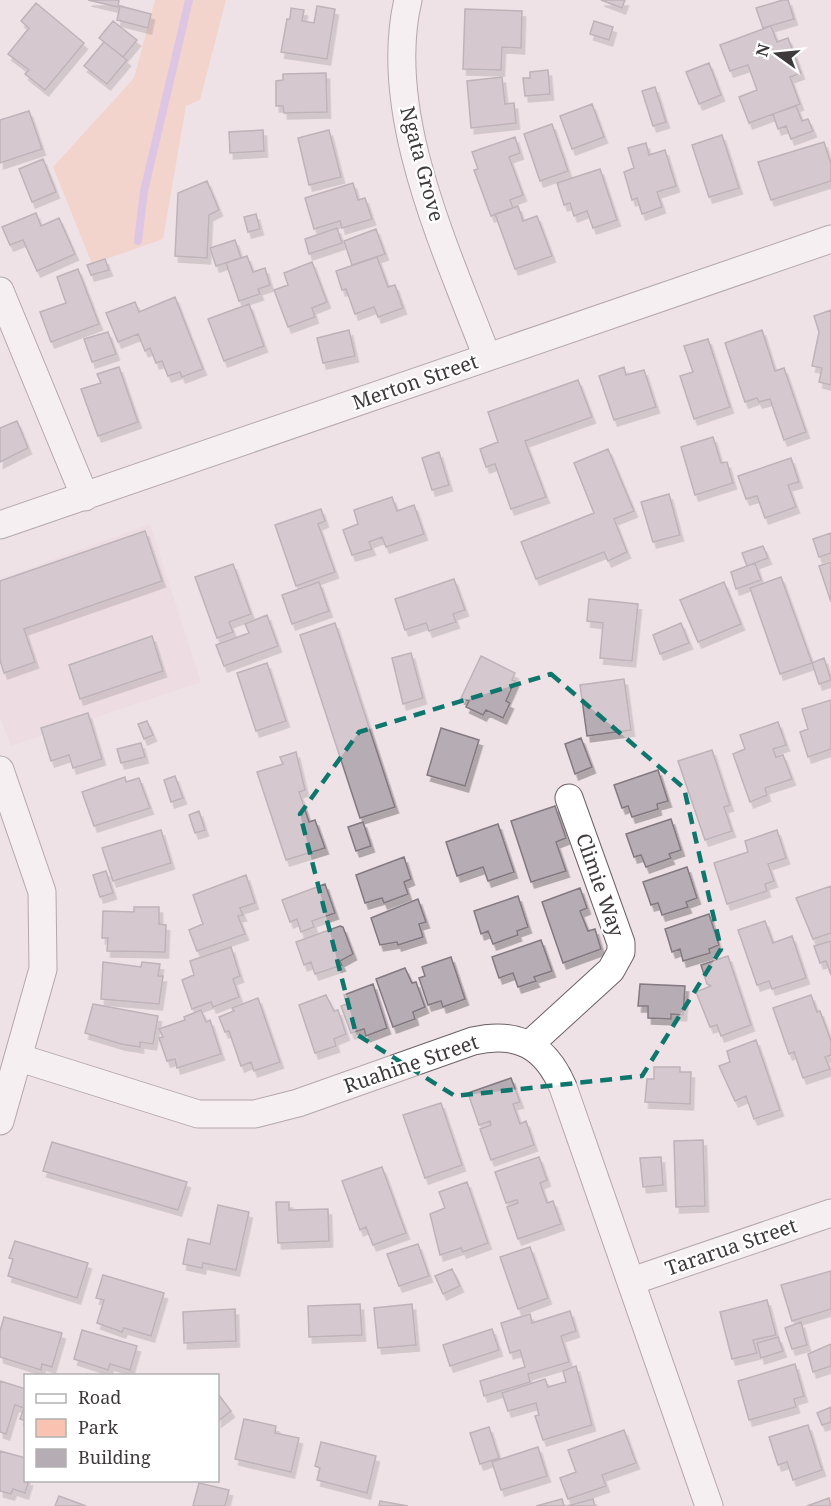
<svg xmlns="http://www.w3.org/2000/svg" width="831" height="1506" font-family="'Noto Serif',serif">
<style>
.built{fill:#ecd6dd}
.green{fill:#f8c3b0}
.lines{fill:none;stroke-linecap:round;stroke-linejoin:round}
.stream{stroke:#c5a5df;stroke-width:8}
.building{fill:#b6acb4;stroke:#837a81;stroke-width:1.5;filter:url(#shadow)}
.street-casing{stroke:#6c6165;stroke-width:29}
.street{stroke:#fff;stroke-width:27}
.marked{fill:none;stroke:#0f766e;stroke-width:4.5;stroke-dasharray:12 8;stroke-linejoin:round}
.labels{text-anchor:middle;stroke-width:4.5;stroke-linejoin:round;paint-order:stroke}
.street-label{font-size:20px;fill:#3e393a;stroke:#fff}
</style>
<defs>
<filter id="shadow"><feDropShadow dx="3.5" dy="6" stdDeviation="0" flood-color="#0004"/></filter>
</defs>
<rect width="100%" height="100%" fill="#efe2e6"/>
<path class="built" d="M150 524 201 682 11 746 0 717V579Z"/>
<path class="green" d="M155 0H226L200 100 186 106 163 239 92 264 53 167 134 78Z"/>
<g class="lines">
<path class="stream" d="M138 241 144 191 189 0"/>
</g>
<path class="building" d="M88 0H119L118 7Z
M601 0H625L622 8Z
M783 0H788L794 19 763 28 756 8Z
M36 3 84 43 45 90 25 74 29 70 8 54 29 28 21 21Z
M120 6 151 14 148 28 117 20Z
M317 6 335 9 327 59 281 52 287 19H290L291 8 304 10 302 21 314 23Z
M465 9 522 11 521 48 502 47 501 70 463 69Z
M113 21 137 40 123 57 99 38Z
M594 21 613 27 609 40 590 34Z
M771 26 777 42 788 38 801 73 790 77 800 104 749 123 739 97 757 90 748 65 730 71 720 45Z
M104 42 127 60 107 84 84 66Z
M709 63 721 95 699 104 686 72Z
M548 70 550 94 525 96 523 78H530V72Z
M326 73 327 112 284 113 283 106H276V81L283 80V74Z
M502 77 505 104 514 103 516 123 471 128 467 81Z
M655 87 666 122 653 126 642 91Z
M592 104 604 137 572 149 560 116Z
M796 106 802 121 808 119 813 131 791 139 786 126 778 129 773 114Z
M29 111 42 149 0 163V120Z
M552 124 568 171 540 181 524 134Z
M263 130 264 151 230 153 229 132Z
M329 130 341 177 309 185 298 138Z
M722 135 739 188 709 197 692 145Z
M515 137 520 153 509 157 523 195 510 200 513 208 491 216 474 170 478 169 472 152Z
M824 142 831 164V181L771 200 758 162Z
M646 143 649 155 665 150 676 186 657 192 662 207 642 214 637 198 632 200 624 172 634 168 628 148Z
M43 159 56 192 32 202 19 169Z
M600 169 617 220 593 228 587 211 574 216 570 203 564 205 557 183Z
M207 181 219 210 209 215 207 258 175 256 178 193Z
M353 183 358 200 365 198 372 219 342 228 340 221 314 229 305 198Z
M518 206 523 221 537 216 552 256 515 269 495 214Z
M36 213 41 226 59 218 75 254 37 271 23 240 10 245 2 227Z
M256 214 260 229 248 232 244 217Z
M337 228 342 243 309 254 305 239Z
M376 229 385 254 352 265 344 241Z
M235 240 241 258 216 266 210 248Z
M247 256 253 272 265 268 270 285 258 289 260 294 239 301 226 263Z
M377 257 388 287 395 285 403 308 378 317 374 307 355 314 346 289 342 290 336 271Z
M105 259 109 270 91 275 87 265Z
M312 262 327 302 312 308 315 317 288 327 274 290 288 285 284 273Z
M78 269 99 324 51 342 40 312 66 303 57 277Z
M175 297 203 369 182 377 180 372 168 376 162 361 156 363 150 348 145 351 138 334 118 342 106 313 135 302 139 312Z
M249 304 264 346 224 361 208 319Z
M831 310V385L819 382 822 368 812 366 819 332 814 316Z
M349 330 355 356 323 363 317 338Z
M762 330 775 371 784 368 806 432 784 440 770 399 759 402 757 398 745 402 725 343Z
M108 332 116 354 92 362 84 339Z
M708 339 730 407 694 419 680 376 693 372 684 346Z
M119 367 138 422 98 436 81 389 101 383 97 374Z
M624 367 626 375 644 370 656 407 614 420 599 376Z
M578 380 592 417 525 441 546 497 511 509 495 464 486 467 480 449 498 442 488 412Z
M17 421 28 448 0 462V428Z
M713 437 721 463 727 462 733 483 695 495 681 447Z
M608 449 634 511 614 519 627 552 608 561 604 552 536 579 521 542 594 513 574 463Z
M439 452 449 485 432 490 422 458Z
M791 458 799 482 788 485 796 507 765 518 757 496 746 499 738 476Z
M669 494 680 535 653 542 641 502Z
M392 497 397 511 414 505 424 534 386 547 382 537 369 542 372 549 352 555 343 530 358 524 354 510Z
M321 509 325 521 318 524 335 572 296 586 275 525Z
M145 531 162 581 24 629 35 662 4 673 0 660V581Z
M831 533V553L819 557 813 539Z
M763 546 768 558 747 566 742 553Z
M831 562V602L819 566Z
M755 563 761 580 736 589 731 572Z
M233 564 251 614 229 622 233 632 217 638 195 577Z
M781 577 812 663 780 674 750 588Z
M454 579 465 610 453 614 456 622 429 631 426 623 405 630 395 599Z
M319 582 329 611 292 624 282 595Z
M724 582 741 624 698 642 680 600Z
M589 599 638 604 632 661 600 658 603 623 587 621Z
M267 615 278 646 224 666 216 645 249 633 245 624Z
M335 623 395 807 360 818 300 635Z
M681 623 689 643 660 654 653 635Z
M152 636 163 671 80 699 69 665Z
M411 653 423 698 403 704 392 658Z
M481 656 515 673 512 680 515 681 506 701 510 703 503 718 486 710 483 715 466 707 469 701 461 698Z
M824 658 831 680 819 684 812 663Z
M267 663 286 721 256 731 237 673Z
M624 679 631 730 587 736 580 685Z
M831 700V749L808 757 800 732 808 729 802 709Z
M88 713 102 759 73 768 69 755 51 761 41 728Z
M147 721 153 735 144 739 138 724Z
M778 722 786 745 773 749 776 757 783 755 792 779 765 788 767 795 750 802 733 754 745 749 740 735Z
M441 728 479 740 465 786 427 775Z
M581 738 592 767 575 774 565 744Z
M141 743 145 757 121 763 117 749Z
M712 750 730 805 724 807 732 831 705 840 678 761Z
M296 752 305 790 299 792 309 822 315 820 325 848 286 860 257 772 283 764 280 757Z
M658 770 668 801 657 804 658 809 632 817 628 806 622 808 614 785Z
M175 776 183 798 171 802 164 780Z
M125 777 126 782 139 778 150 808 94 826 82 792Z
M555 806 566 838 556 842 566 871 531 882 511 821Z
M199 811 205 830 195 833 189 815Z
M671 819 681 850 669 854 671 858 646 867 641 855 634 857 626 834Z
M363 822 371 846 356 851 348 827Z
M498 824 514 872 488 881 483 867 457 876 446 842Z
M161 830 171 863 113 881 102 848Z
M777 830 786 858 768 864 774 881 765 884 767 891 727 904 714 863 748 852 745 841Z
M404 857 411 879 404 882 408 894 384 903 382 898 365 903 356 875Z
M687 867 697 898 686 902 688 907 662 915 658 903 651 905 643 882Z
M106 871 113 893 100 897 93 875Z
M246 875 255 903 240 908 243 915 238 916 245 934 197 951 189 930 203 924 193 895Z
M325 884 335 913 312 921 314 927 301 932 297 919 290 922 282 900Z
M831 886V933L813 939 796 898Z
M580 888 587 908 580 911 588 931 595 929 601 949 563 963 542 902Z
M518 896 528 927 517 931 518 935 493 944 488 931 481 934 474 911Z
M418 899 426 922 419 924 423 937 398 945 397 942 380 945 371 918Z
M134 907H159V924L166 925 165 952 107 951 108 938H102L103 911 134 912Z
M709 914 719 945 709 949 710 953 683 961 680 949 672 952 665 929Z
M765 921 773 943 792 936 806 978 772 989 769 981 757 985 738 930Z
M340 926 343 927 353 954 340 961 342 965 315 974 311 962 304 965 296 942Z
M541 940 552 971 534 977 536 981 518 987 513 973 499 978 492 957Z
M831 941V975L826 961 820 963 814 946Z
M231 947 240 976 233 979 239 997 213 1007 211 1002 192 1009 182 980 194 975 190 961Z
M728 956 751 1025 721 1036 717 1025 710 1027 696 992 711 986 707 984 701 965Z
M451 957 465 999 443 1007 441 1001 428 1005 419 978 425 976 422 967Z
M103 962 141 967 142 962 160 964 158 976H163L159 1004 101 999Z
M405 968 412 983 416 982 425 1007 413 1012 415 1019 393 1027 376 979Z
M373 984 387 1028 366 1036 364 1029 351 1033 341 1006 347 1004 344 995Z
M640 984 685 986 683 1015 671 1014V1019L648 1018V1006H638Z
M326 995 334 1011 338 1010 346 1034 334 1039 336 1046 315 1053 299 1005Z
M811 995 817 1012 820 1011 831 1041V1055L825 1057 830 1069 803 1078 794 1052 789 1054 773 1008Z
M258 998 280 1062 254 1071 251 1062 241 1066 229 1031 225 1032 219 1017 234 1011 232 1008Z
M93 1004 158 1016 153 1044 140 1042V1047L121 1044 85 1033Z
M201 1010 206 1022 210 1020 221 1054 177 1068 175 1059 167 1061 159 1038 163 1037 159 1029 185 1020 184 1017Z
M756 1040 780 1110 754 1119 746 1096 735 1101 719 1066 730 1062 727 1051Z
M654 1067H680V1072H691L690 1104 645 1102 647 1079H654Z
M511 1078 520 1102 513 1104 520 1124 526 1121 534 1145 491 1160 480 1129 491 1125 490 1121 479 1125 468 1093Z
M441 1103 462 1165 425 1178 403 1115Z
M703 1140 705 1206 676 1207 674 1141Z
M52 1142 187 1182 178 1210 43 1171Z
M539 1157 547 1180 540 1183 547 1203 553 1201 561 1224 518 1239 507 1207 518 1203 517 1200 506 1203 495 1172Z
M661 1157 663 1185 643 1187 640 1158Z
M382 1167 406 1233 373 1245 366 1227 360 1230 342 1181Z
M467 1182 488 1243 463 1252 461 1248 440 1255 430 1214 445 1208 439 1192Z
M276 1202H289V1210L328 1209 329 1241 278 1243Z
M218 1205 249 1212 236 1270 203 1263 202 1268 183 1264 188 1239 210 1244Z
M15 1241 88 1263 77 1298 8 1276 13 1259 9 1258Z
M418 1244 429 1276 399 1286 387 1254Z
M530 1247 548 1298 518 1309 500 1257Z
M452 1269 460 1286 443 1294 435 1276Z
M831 1271V1309L792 1321 781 1285Z
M103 1275 164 1293 151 1336 124 1328 122 1332 97 1323 104 1300 96 1298Z
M767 1300 776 1335 753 1340 757 1353 732 1359 720 1312Z
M360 1304 362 1335 309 1337 308 1306Z
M412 1304 416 1345 378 1348 374 1308Z
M235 1309 236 1341 184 1343 183 1312Z
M570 1311 576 1331 561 1336 569 1362 528 1374 530 1382 484 1396 480 1381 525 1367 520 1350 510 1353 501 1323 530 1314 532 1323Z
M4 1317 62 1333 52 1367 42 1364 41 1370 0 1357V1331Z
M801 1322 807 1345 792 1349 785 1328Z
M492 1329 499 1350 450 1366 443 1345Z
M82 1330 137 1346 130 1370 110 1364 108 1370 74 1359Z
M778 1337 783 1351 761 1358 757 1343Z
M831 1344V1366L813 1372 808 1354Z
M795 1364 804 1396 794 1399 796 1407 749 1420 738 1381Z
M576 1366 592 1425 543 1440 535 1416 539 1415 536 1403 508 1411 502 1393 545 1379 548 1387 566 1382 563 1371Z
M0 1381 26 1389V1421L20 1419 24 1408 15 1405 6 1434 0 1432Z
M218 1394 231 1411 218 1421Z
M831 1407V1422L822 1425 817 1413Z
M244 1419 276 1426 275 1433 299 1438 291 1472 235 1459Z
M808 1425 822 1470 793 1480 787 1462 778 1465 769 1437Z
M489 1427 499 1458 480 1464 470 1433Z
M624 1430 636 1463 602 1475 606 1486 568 1499 560 1478 576 1472 568 1450Z
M321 1442 376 1456 367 1493 317 1480 320 1468 315 1466Z
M538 1447 547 1476 501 1490 492 1462Z
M0 1451 26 1458V1480H29L25 1493 13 1489 11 1494 0 1491Z
M199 1483 229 1490 225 1506H193Z
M59 1496 86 1506H55Z
M829 1498 831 1506H807Z
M562 1499 564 1506H536Z
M593 1499 595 1506H567Z
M380 1501 408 1506H379Z"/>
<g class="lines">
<defs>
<path id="street" d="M408 0C381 114 447 251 487 357
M0 291 85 497
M0 525 831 239
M0 770 42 892 43 969 0 1121
M530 1044 611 970 621 952V943L569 798
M20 1058 198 1114H255L298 1103 473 1041C517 1031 545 1045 563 1087L709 1506
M632 1281 831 1213"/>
</defs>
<use href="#street" class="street-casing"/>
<use href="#street" class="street"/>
</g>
<path d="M0 0H831V1506H0ZM551 674 684 788 721 949 642 1076 455 1096 356 1034 300 814 359 732Z" fill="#efe2e6" fill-opacity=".55" fill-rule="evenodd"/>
<path class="marked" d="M551 674 684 788 721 949 642 1076 455 1096 356 1034 300 814 359 732Z"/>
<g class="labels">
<g class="street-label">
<text transform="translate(422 164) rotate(75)" y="7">Ngata Grove</text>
<text transform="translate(415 382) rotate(-19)" y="7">Merton Street</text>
<text transform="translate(600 885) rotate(71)" y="7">Climie Way</text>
<text transform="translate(411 1064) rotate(-19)" y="7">Ruahine Street</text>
<text transform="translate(731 1247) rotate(-19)" y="7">Tararua Street</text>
</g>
</g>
<rect x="24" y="1374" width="195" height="108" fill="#ffffff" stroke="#b2b0b0" stroke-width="1.5"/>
<rect x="36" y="1394" width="30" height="9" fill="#ffffff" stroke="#b2b0b0" stroke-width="1.5"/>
<text x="78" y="1404" font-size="18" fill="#3e393a">Road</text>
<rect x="36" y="1419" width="30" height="18" fill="#f8c3b0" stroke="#b2b0b0" stroke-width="1.5"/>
<text x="78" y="1434" font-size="18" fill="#3e393a">Park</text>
<rect x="36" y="1449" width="30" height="18" fill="#b6acb4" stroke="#b2b0b0" stroke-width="1.5"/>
<text x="78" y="1464" font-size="18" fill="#3e393a">Building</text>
<g transform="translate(777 54) rotate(285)" stroke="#ffffff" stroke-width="4.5" paint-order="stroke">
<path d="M0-4.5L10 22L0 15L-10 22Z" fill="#3e393a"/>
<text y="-9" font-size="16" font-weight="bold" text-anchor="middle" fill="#3e393a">N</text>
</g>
</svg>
